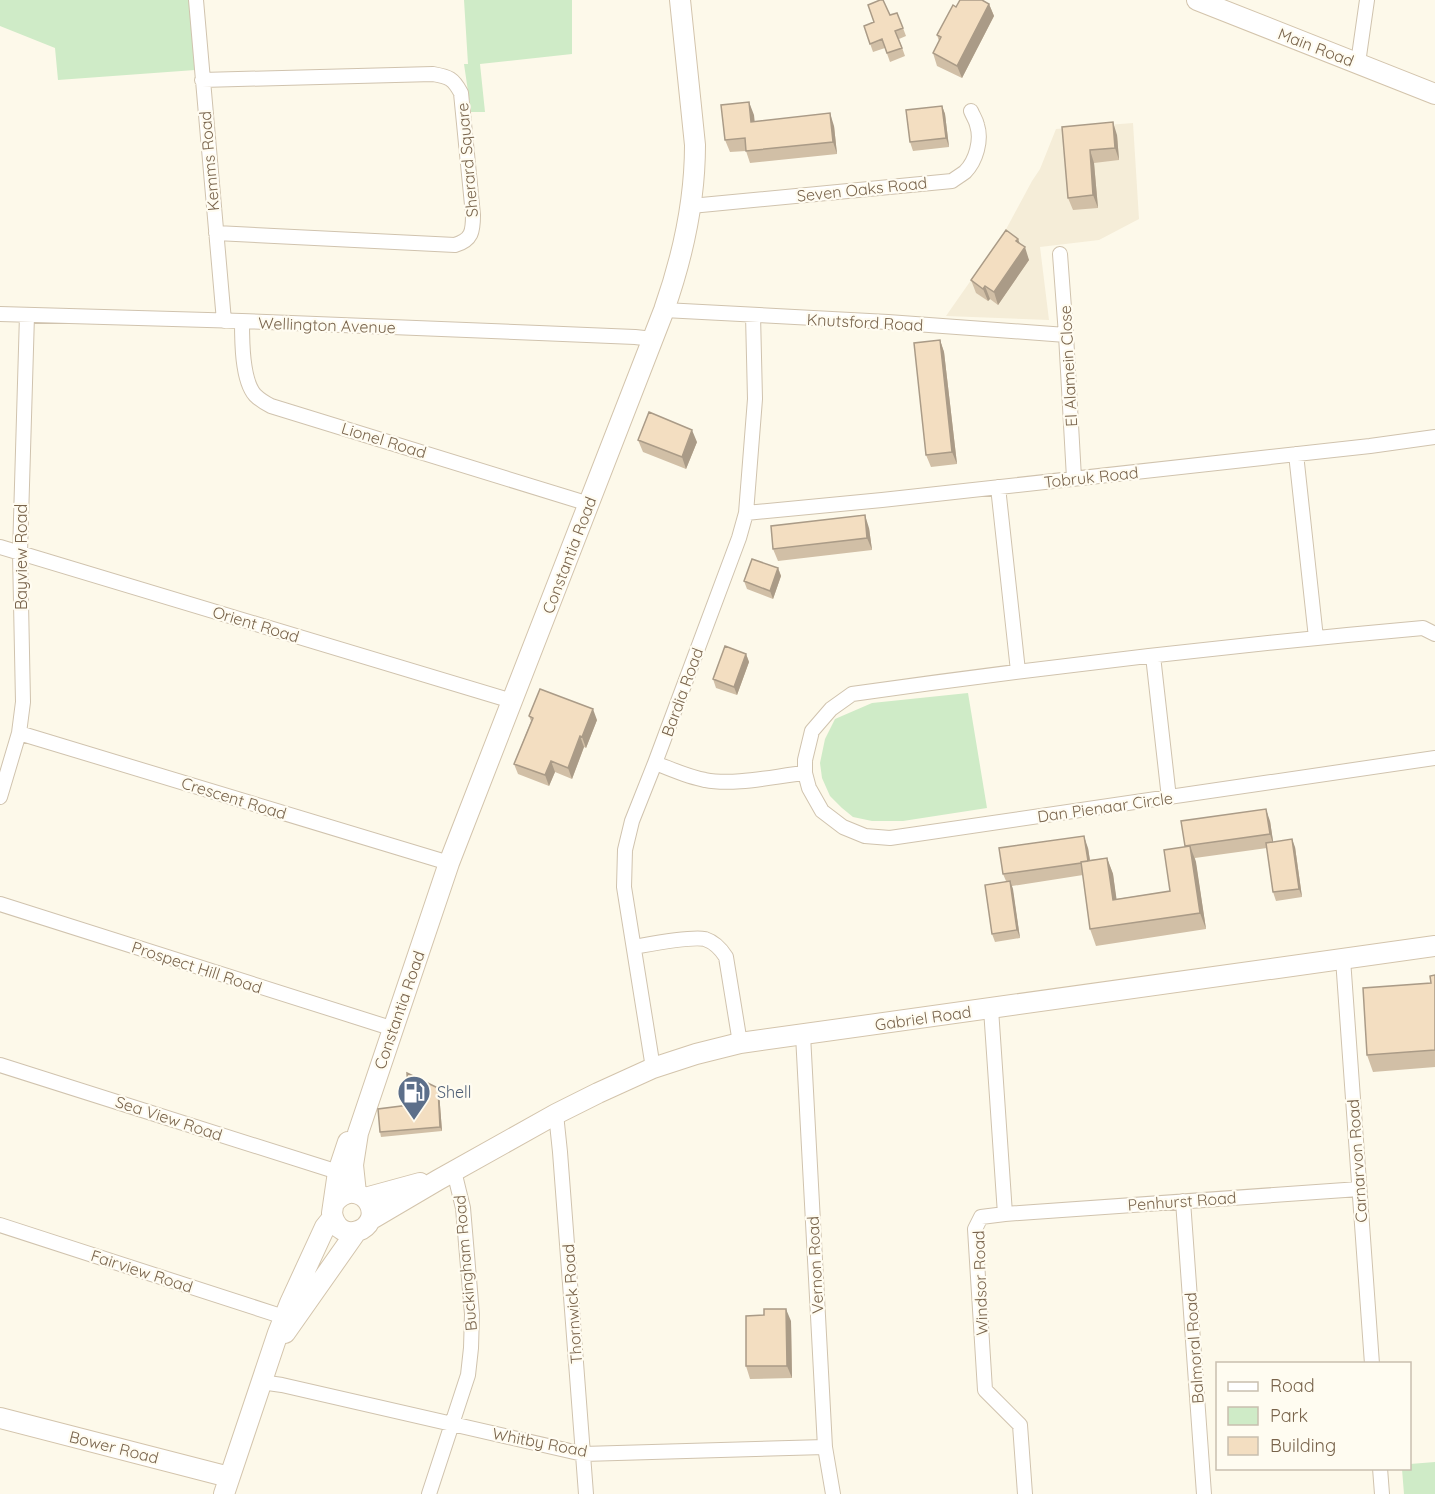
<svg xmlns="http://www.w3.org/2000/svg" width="1435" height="1494" font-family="Quicksand,sans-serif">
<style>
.residential{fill:#f5edd8}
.green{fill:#cfebc7}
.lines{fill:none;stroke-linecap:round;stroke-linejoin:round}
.street-casing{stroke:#d0c3ae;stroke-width:16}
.secondary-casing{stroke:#d3c4ac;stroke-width:22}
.street{stroke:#fff;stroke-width:14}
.secondary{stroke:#fff;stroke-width:20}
.wall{fill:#d1bfa6}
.shaded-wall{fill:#aa9b87}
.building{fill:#f3dec1;stroke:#aa9b87;stroke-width:1.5}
.labels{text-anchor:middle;stroke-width:4.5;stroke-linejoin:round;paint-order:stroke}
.street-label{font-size:16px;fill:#79644c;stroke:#fffcf1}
.service-label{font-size:16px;fill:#4e5e75;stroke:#fffcf1;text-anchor:start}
</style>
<rect width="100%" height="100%" fill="#fdf9ea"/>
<path class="residential" d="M1133 123 1139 219 1099 240 1040 247 1049 320 946 316 1004 233 1032 181 1040 169 1056 129Z"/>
<path class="green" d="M0 0H189L195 70 58 80 55 48 0 26Z
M464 0H572V54L480 64 485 112H471L464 64H468Z
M968 693 987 808 903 821H872L853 817 842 808 830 796 822 778 820 763 825 739 835 719 872 703Z
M1435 1462V1494H1404L1402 1469 1410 1468V1464Z"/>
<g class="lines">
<defs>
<path id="street" d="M196 0 224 321
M1358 63 1367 0
M202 80 433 74C449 77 453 78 461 93L473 215C473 231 472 240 455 245L216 233
M691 206 952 181C956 178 961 175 965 172 976 161 982 140 977 125 976 120 973 116 971 111
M1060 254 1066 335 1074 478
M664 310 888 322 1066 335
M0 314 242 321 539 333 635 337 653 339
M242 321C242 341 242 380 255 395 260 400 265 403 271 406L589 504
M1296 454 1316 638
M998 487 1018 671
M746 513 882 500 1370 446 1435 437
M0 547 512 701
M1435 634 1423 628C1232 645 1042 667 852 694L831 709 812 731 805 760V773L809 788 822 811 843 827 865 836 890 838 1435 758
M1153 656 1169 798
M19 733 449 863
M655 763C671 769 688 777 705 780 734 786 775 776 805 773
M0 797 19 733 23 702 20 553 27 315
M0 904 394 1029
M634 947C651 944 690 936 705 939 714 942 721 949 726 957L740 1043
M1343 959 1372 1364
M991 1009 1005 1214 981 1217 975 1229 985 1390 1020 1425 1025 1494
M803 1035 825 1447 833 1494
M0 1065 338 1172
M653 1068 624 887 625 850 632 821 655 763 739 538 746 513 755 399 753 315
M556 1114 560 1152 586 1494
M1183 1201 1204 1494
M1005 1214 1359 1189
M0 1225 284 1317
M261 1382 282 1385 583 1454 825 1447
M1380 1468 1382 1494
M429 1494 468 1375 471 1348 472 1314 463 1208 454 1171"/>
<path id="secondary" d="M1197 0 1435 94
M356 1193 353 1165 358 1133 449 863 664 310C683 256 695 203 695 145L680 0
M365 1198 420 1183
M334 1203C339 1197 346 1192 354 1193 360 1194 366 1198 369 1203 383 1229 338 1248 332 1213L338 1172 348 1142
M370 1220 438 1180 556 1114 598 1093 653 1068 696 1054 740 1043 1435 946
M285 1333 356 1232
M0 1418 229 1477
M224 1494 278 1333 290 1303 325 1227 333 1217"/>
</defs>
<use href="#street" class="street-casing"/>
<use href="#secondary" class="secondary-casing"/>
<use href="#street" class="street"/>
<use href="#secondary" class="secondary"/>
</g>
<path class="wall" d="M989 4 994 16 962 78 937 66 933 53 939 41 937 35 956 7Z
M890 15 903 28 906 36 899 39 905 56 890 62 885 48 873 52 864 26Z
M942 106 945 114 949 147 913 151 910 142Z
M754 115V121L834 126 837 154 750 163 746 151 730 152 725 140Z
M1062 127 1117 135 1119 160 1094 163 1098 208 1073 210 1068 198Z
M1018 239 1020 244 1029 260 998 305 990 299 988 301 976 293 971 280Z
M940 340 944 352 957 464 931 467 926 455Z
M638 440 697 442 686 469 643 452Z
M869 528 872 550 778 561 773 549Z
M778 568 781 576 773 599 747 589 744 581Z
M746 654 749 662 737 695 716 688 713 679Z
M529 716 597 720 586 748 584 747 572 779 555 772 549 786 518 774 514 764 531 721Z
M1270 821 1273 842 1295 847 1302 897 1276 901 1273 892 1267 848 1195 858 1206 929 1096 946 1090 929 1083 875 1012 886 1020 938 995 942 992 934 1006 881 1003 874 1088 848 1090 860 1107 858 1113 874 1116 899 1170 891 1185 846Z
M1435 975V1067L1373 1072 1367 1055 1431 983Z
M439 1092 442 1131 381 1137 380 1132 409 1105Z
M791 1321 792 1378 750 1379 746 1366Z"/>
<path class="shaded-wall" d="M989 4 994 16 962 78 957 66Z
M749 102 754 115 756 134 751 122Z
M942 106 945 114 949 147 946 138Z
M830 113 834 126 837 154 833 142Z
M1113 122 1117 135 1119 160 1115 148Z
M1090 150 1094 163 1098 208 1093 195Z
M1018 239 1022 251 1025 247 1029 260 998 305 994 292Z
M985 286 990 299 988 301 983 289Z
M940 340 944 352 957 464 952 452Z
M692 430 697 442 686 469 682 457Z
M865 515 869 528 872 550 867 538Z
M778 568 781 576 773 599 770 591Z
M746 654 749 662 737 695 734 687Z
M593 709 597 720 586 748 582 737Z
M580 736 584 747 572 779 568 768Z
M551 761 555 772 549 786 545 775Z
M1266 809 1270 821 1274 847 1270 834Z
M1084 836 1088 848 1092 874 1088 862Z
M1292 839 1295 847 1302 897 1299 889Z
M1190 846 1196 862 1206 929 1200 913Z
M1107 858 1113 874 1119 916 1113 900Z
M1010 881 1013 889 1020 938 1017 930Z
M438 1088 439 1092 442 1131 440 1127Z
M786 1309 791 1321 792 1378 787 1366Z"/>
<path class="building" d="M880 0H883L890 15 897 13 903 28 895 31 902 48 887 53 882 39 870 44 864 26 874 22 868 5Z
M960 0H982L989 4 957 66 933 53 941 37 937 35 953 5 956 7Z
M749 102 751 122 830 113 833 142 746 151 745 138 725 140 721 105Z
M942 106 946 138 910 142 906 110Z
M1113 122 1115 148 1090 150 1093 195 1068 198 1062 127Z
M1006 230 1018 239 1016 241 1025 247 994 292 985 286 983 289 971 280Z
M940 340 952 452 926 455 914 343Z
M649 412 692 430 682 457 638 440Z
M865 515 867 538 773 549 771 526Z
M752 559 778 568 770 591 744 581Z
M725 646 746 654 734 687 713 679Z
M540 689 593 709 582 737 580 736 568 768 551 761 545 775 514 764 533 718 529 716Z
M1266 809 1270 834 1185 846 1181 821Z
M1084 836 1088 861 1081 862V863L1003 874 999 848Z
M1292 839 1299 889 1273 892 1266 843Z
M1190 846 1200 913 1090 929 1081 862 1107 858 1113 900 1170 891 1164 850Z
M1010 881 1017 930 992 934 985 885Z
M1435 975V1050L1367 1055 1363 988 1431 983 1430 976Z
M407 1073 438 1088 440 1127 380 1132 378 1109 409 1105Z
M764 1309H786L787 1366H746V1316L764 1315Z"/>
<defs>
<symbol id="fuel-pin" viewBox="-11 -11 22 30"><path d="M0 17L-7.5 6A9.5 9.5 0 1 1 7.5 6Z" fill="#5c6f8a" stroke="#fffcf1"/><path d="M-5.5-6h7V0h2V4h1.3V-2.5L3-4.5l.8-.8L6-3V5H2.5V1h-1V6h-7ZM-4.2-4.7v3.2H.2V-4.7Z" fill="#fff"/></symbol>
</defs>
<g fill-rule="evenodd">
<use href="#fuel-pin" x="395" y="1073" width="38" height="52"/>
</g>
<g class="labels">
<g class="street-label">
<text transform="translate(1316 47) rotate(21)" y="6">Main Road</text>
<text transform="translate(467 160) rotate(-95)" y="6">Sherard Square</text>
<text transform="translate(209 161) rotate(-95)" y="6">Kemms Road</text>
<text transform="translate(862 189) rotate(-6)" y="6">Seven Oaks Road</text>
<text transform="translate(865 322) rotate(3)" y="6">Knutsford Road</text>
<text transform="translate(327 325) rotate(2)" y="6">Wellington Avenue</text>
<text transform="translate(1068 366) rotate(-93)" y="6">El Alamein Close</text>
<text transform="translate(384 440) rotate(17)" y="6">Lionel Road</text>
<text transform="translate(1091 477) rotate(-6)" y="6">Tobruk Road</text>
<text transform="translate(569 555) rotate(-69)" y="6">Constantia Road</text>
<text transform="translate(21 557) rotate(-90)" y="6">Bayview Road</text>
<text transform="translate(256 624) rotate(17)" y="6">Orient Road</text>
<text transform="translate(682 692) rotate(-70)" y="6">Bardia Road</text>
<text transform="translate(234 798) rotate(17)" y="6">Crescent Road</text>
<text transform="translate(1105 807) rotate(-8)" y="6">Dan Pienaar Circle</text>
<text transform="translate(197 967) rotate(18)" y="6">Prospect Hill Road</text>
<text transform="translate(399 1010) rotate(-71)" y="6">Constantia Road</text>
<text transform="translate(923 1018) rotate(-8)" y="6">Gabriel Road</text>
<text transform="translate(169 1118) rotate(18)" y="6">Sea View Road</text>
<text transform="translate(1357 1161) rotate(-94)" y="6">Carnarvon Road</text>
<text transform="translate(1182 1201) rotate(-4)" y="6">Penhurst Road</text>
<text transform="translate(465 1263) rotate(-95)" y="6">Buckingham Road</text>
<text transform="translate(815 1265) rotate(-93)" y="6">Vernon Road</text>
<text transform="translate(142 1271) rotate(18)" y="6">Fairview Road</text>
<text transform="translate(980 1283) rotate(-92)" y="6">Windsor Road</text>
<text transform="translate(572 1304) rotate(-94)" y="6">Thornwick Road</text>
<text transform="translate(1194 1348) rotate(-94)" y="6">Balmoral Road</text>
<text transform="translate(540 1442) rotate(11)" y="6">Whitby Road</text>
<text transform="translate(114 1447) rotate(14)" y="6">Bower Road</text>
</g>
<g class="service-label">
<text x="437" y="1098">Shell</text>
</g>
</g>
<rect x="1216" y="1362" width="195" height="108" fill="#fffcf1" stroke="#c9bfaf" stroke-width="1.5"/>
<rect x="1228" y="1382" width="30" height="9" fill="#ffffff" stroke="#c9bfaf" stroke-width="1.5"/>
<text x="1270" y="1392" font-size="18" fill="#79644c">Road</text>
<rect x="1228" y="1407" width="30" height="18" fill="#cfebc7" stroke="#c9bfaf" stroke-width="1.5"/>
<text x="1270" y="1422" font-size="18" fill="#79644c">Park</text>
<rect x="1228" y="1437" width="30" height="18" fill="#f3dec1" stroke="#c9bfaf" stroke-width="1.5"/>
<text x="1270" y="1452" font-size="18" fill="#79644c">Building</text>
</svg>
